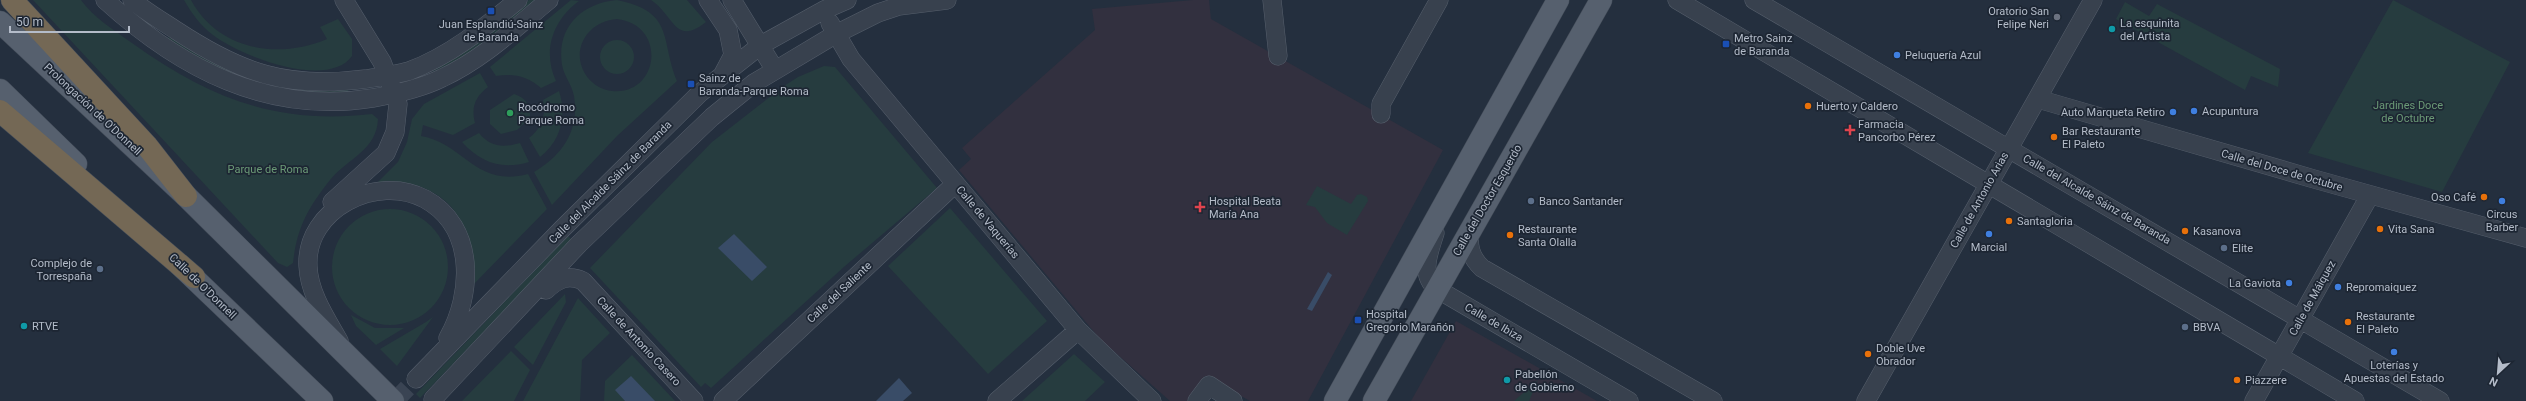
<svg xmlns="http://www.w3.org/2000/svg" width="2526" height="401" font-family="Roboto,sans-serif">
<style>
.medical{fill:#32303f}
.green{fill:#263c3f;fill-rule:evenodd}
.water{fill:#394c67}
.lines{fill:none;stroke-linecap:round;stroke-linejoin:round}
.minor-tunnel{stroke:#3a4453;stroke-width:18;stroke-dasharray:18 9;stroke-linecap:butt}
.minor-casing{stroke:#565f6c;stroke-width:19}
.major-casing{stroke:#414a57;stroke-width:23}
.highway-casing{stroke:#434c59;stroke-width:23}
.minor{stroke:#38414e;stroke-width:18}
.major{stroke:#56606e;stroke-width:22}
.highway{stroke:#746855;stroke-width:22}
.transit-dot{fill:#1a4fb4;stroke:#1d2633;stroke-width:1.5}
.worship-dot{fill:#6b7280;stroke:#1d2633;stroke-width:1.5}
.culture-dot{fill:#0f9aa8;stroke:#1d2633;stroke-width:1.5}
.shop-dot{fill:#3f7fe0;stroke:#1d2633;stroke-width:1.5}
.food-dot{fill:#e8710a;stroke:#1d2633;stroke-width:1.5}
.leisure-dot{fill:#2e9e5b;stroke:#1d2633;stroke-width:1.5}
.health-dot{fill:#e0444e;stroke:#1d2633;stroke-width:1.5}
.service-dot{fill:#5c6f8a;stroke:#1d2633;stroke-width:1.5}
.labels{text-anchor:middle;stroke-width:3.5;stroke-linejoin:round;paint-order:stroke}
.poi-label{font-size:11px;fill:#b4bcc9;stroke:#1d2633;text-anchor:start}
.park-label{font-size:11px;fill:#6b9a76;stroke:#1d2633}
.street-label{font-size:11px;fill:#b4bcc9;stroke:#1d2633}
</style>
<rect width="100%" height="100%" fill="#242f3e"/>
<path class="medical" d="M1193 0H1209L1211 19 1443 150 1308 401H1250L1205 376 1187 401H1170L1100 339 959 170 971 159 962 148 1095 30 1092 9Z
M1456 321 1597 401H1411Z"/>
<path class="green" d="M33 0H81C93 17 115 31 132 43 209 98 276 125 372 114L378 119C377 150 347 159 330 180 308 208 297 227 293 263L287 267 278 263Z
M184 0H191C218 50 278 60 327 39L320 27 338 19 352 39V56C328 90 240 56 213 35 200 25 192 14 184 0Z
M529 0H537L465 57 430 73 471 47Z
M571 0 579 1C553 20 542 51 556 81L541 88C528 76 513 73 496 76L490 67Z
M617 0C675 12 660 39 677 81L617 136 552 205 534 172C562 156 580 130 574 96 572 85 564 76 562 65 556 27 582 3 617 0ZM617 19C668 25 659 96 612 91 602 90 594 85 588 78 568 52 587 21 617 19Z
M651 0H687L706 22C675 47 674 15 651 0Z
M2393 0 2510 62 2442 192 2308 153Z
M2125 2 2149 16 2157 4 2280 69 2278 87 2251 76 2245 90 2116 19Z
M169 37C183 45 196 55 211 62 254 84 300 91 348 90L349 94 280 91 222 72 167 39Z
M600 57a17 17 0 1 1 34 0a17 17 0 1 1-34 0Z
M824 66 835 67 937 188 845 266 711 388 705 383 701 387 590 268 712 142 784 86 798 77Z
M480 73 488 87C475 97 471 107 475 123L453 135 423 125 421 136C465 144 476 188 528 174L547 209 474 284C475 237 460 195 408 183 399 181 387 184 378 182L398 162 407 142 412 119 424 104Z
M559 91C567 116 561 141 540 157L529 138C542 128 546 116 543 100Z
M514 94C526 98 531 105 530 118L517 130 501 134 490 124V110Z
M479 133C490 147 503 148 520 143L529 162C502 170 481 163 462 142Z
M1317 186 1351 204 1357 195 1361 194 1367 197 1368 201 1347 235 1327 223 1315 207 1306 205Z
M950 208 1047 321 988 374 888 266Z
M332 267a58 58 0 1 1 116 0a58 58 0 1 1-116 0Z
M568 236 572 240 420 398 416 394Z
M565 294 566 302 533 365 514 347Z
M578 298 610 333 582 360 580 401H523Z
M351 315 375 328H404L376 345 356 326Z
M433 317 397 366 380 349 426 322Z
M511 351 530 370 514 401H462Z
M1074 354 1105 382 1085 401H1022Z
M632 355 675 401H604L605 381Z
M1538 380 1529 401H1514Z"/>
<path class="water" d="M734 234 767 267 752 281 718 248Z
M1328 272 1332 275 1312 311 1307 309Z
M631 376 655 401H625L615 390Z
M899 378 912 393 903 401H876Z"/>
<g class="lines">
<path class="minor-tunnel" d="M395 401 416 379"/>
<defs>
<path id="minor" d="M105 0C181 69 268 115 373 98 396 94 420 89 442 78 483 59 515 28 549 0
M132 0C146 12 162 21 177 31 241 73 287 89 365 79 379 77 395 75 409 71 450 56 485 27 518 0
M708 0 728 30 733 55 723 74
M732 0 775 70
M1272 0 1278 56
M1677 0 2355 401
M1754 0 2440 401
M830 23 851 59 1078 330 1152 401
M2038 99 2314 179 2526 238
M1381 114V104L1439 0
M332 202 386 153 395 132 398 104 382 62 344 0
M1470 230C1468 245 1470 257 1482 268L1713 401
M1435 233C1429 253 1419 274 1437 289L1629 401
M546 290C558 279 568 274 583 281L694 401
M339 341C326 318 309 293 308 266 305 209 377 173 425 199 476 227 473 294 448 338
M416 379 563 228 700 93 761 45 824 10 847 0
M433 399 579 244 712 117 754 83 836 34 878 13 899 6 947 0
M723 401 955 184
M997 401 1078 330
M1197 401 1209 385 1233 401
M1866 401 2093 0
M2254 401 2370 195"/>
<path id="major" d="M0 22 186 196 393 401
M0 90 76 164
M180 265 322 401
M1335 401 1558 0
M1374 401 1601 0"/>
<path id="highway" d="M12 0 147 146 186 196
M0 111 194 277"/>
</defs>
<use href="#minor" class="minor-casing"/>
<use href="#major" class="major-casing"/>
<use href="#highway" class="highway-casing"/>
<use href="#minor" class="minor"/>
<use href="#major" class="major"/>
<use href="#highway" class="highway"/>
</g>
<g class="transit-dot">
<rect x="487" y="7" width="8" height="8" rx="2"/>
<rect x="1722" y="40" width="8" height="8" rx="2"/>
<rect x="687" y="80" width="8" height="8" rx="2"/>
<rect x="1354" y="316" width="8" height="8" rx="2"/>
</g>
<circle class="worship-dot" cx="2057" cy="17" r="4"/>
<g class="culture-dot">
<circle cx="2112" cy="29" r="4"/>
<circle cx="24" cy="326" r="4"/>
<circle cx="1507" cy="380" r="4"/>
</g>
<g class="shop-dot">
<circle cx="1897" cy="55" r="4"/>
<circle cx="2194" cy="111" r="4"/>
<circle cx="2173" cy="112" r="4"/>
<circle cx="2502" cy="201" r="4"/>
<circle cx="1989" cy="234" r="4"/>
<circle cx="2289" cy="283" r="4"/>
<circle cx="2338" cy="287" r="4"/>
<circle cx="2394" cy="352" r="4"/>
</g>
<g class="food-dot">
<circle cx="1808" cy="106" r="4"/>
<circle cx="2054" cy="137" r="4"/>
<circle cx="2484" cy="197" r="4"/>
<circle cx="2009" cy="221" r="4"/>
<circle cx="2380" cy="229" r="4"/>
<circle cx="2185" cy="231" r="4"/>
<circle cx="1510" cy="235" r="4"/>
<circle cx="2348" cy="322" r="4"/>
<circle cx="1868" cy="354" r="4"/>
<circle cx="2237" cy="380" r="4"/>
</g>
<circle class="leisure-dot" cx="510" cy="113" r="4"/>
<g class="health-dot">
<path d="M1848 124h4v4h4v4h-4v4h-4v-4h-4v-4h4z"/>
<path d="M1198 201h4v4h4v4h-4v4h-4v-4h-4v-4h4z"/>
</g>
<g class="service-dot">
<circle cx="1531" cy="201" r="4"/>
<circle cx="2224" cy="248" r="4"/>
<circle cx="100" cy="269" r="4"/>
<circle cx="2185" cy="327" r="4"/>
</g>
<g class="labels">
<g class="poi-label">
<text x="2049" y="15" text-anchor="end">Oratorio San<tspan x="2049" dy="13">Felipe Neri</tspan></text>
<text x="2120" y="27">La esquinita<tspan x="2120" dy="13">del Artista</tspan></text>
<text x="491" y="28" text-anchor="middle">Juan Esplandiú-Sainz<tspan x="491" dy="13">de Baranda</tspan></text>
<text x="1734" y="42">Metro Sainz<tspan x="1734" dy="13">de Baranda</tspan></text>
<text x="1905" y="59">Peluquería Azul</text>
<text x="699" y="82">Sainz de<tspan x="699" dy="13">Baranda-Parque Roma</tspan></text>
<text x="1816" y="110">Huerto y Caldero</text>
<text x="518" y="111">Rocódromo<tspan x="518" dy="13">Parque Roma</tspan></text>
<text x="2202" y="115">Acupuntura</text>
<text x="2165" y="116" text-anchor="end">Auto Marqueta Retiro</text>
<text x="1858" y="128">Farmacia<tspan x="1858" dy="13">Pancorbo Pérez</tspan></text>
<text x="2062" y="135">Bar Restaurante<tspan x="2062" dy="13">El Paleto</tspan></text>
<text x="2476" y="201" text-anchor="end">Oso Café</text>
<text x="1209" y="205">Hospital Beata<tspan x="1209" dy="13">María Ana</tspan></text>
<text x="1539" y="205">Banco Santander</text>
<text x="2502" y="218" text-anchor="middle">Circus<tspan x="2502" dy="13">Barber</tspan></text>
<text x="2017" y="225">Santagloria</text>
<text x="1518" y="233">Restaurante<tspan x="1518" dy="13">Santa Olalla</tspan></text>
<text x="2388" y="233">Vita Sana</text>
<text x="2193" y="235">Kasanova</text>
<text x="1989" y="251" text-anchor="middle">Marcial</text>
<text x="2232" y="252">Elite</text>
<text x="92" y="267" text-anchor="end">Complejo de<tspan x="92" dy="13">Torrespaña</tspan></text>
<text x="2281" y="287" text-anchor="end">La Gaviota</text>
<text x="2346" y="291">Repromaiquez</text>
<text x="1366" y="318">Hospital<tspan x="1366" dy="13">Gregorio Marañón</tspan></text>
<text x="2356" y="320">Restaurante<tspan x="2356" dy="13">El Paleto</tspan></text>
<text x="32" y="330">RTVE</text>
<text x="2193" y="331">BBVA</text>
<text x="1876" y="352">Doble Uve<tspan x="1876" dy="13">Obrador</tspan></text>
<text x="2394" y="369" text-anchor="middle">Loterías y<tspan x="2394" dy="13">Apuestas del Estado</tspan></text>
<text x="1515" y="378">Pabellón<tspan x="1515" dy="13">de Gobierno</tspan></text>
<text x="2245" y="384">Piazzere</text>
</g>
<g class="park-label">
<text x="2408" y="109">Jardines Doce<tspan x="2408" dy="13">de Octubre</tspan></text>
<text x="268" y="173">Parque de Roma</text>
</g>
<g class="street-label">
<text transform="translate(93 109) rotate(43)" y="4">Prolongación de O'Donnell</text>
<text transform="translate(2282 170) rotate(16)" y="4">Calle del Doce de Octubre</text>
<text transform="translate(610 182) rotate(-45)" y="4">Calle del Alcalde Sáinz de Baranda</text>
<text transform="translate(2097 199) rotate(30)" y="4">Calle del Alcalde Sáinz de Baranda</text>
<text transform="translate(1487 200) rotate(-60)" y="4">Calle del Doctor Esquerdo</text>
<text transform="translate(1979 200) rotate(-61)" y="4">Calle de Antonio Arias</text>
<text transform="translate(988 222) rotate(50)" y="4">Calle de Vaquerías</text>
<text transform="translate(203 286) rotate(44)" y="4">Calle de O'Donnell</text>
<text transform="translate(839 292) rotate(-43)" y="4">Calle del Saliente</text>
<text transform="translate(2312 298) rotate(-61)" y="4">Calle de Máiquez</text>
<text transform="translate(1494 322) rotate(30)" y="4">Calle de Ibiza</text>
<text transform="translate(639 341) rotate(47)" y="4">Calle de Antonio Casero</text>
</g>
</g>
<g transform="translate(2498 373) rotate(206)" stroke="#1d2633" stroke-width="3" paint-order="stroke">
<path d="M0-3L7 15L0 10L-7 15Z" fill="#b4bcc9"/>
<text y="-6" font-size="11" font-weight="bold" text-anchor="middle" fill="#b4bcc9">N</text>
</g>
<path d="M10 26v6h119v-6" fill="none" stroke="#b4bcc9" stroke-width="2"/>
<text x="16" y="26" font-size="12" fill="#b4bcc9" stroke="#1d2633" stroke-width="3" paint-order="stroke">50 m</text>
</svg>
